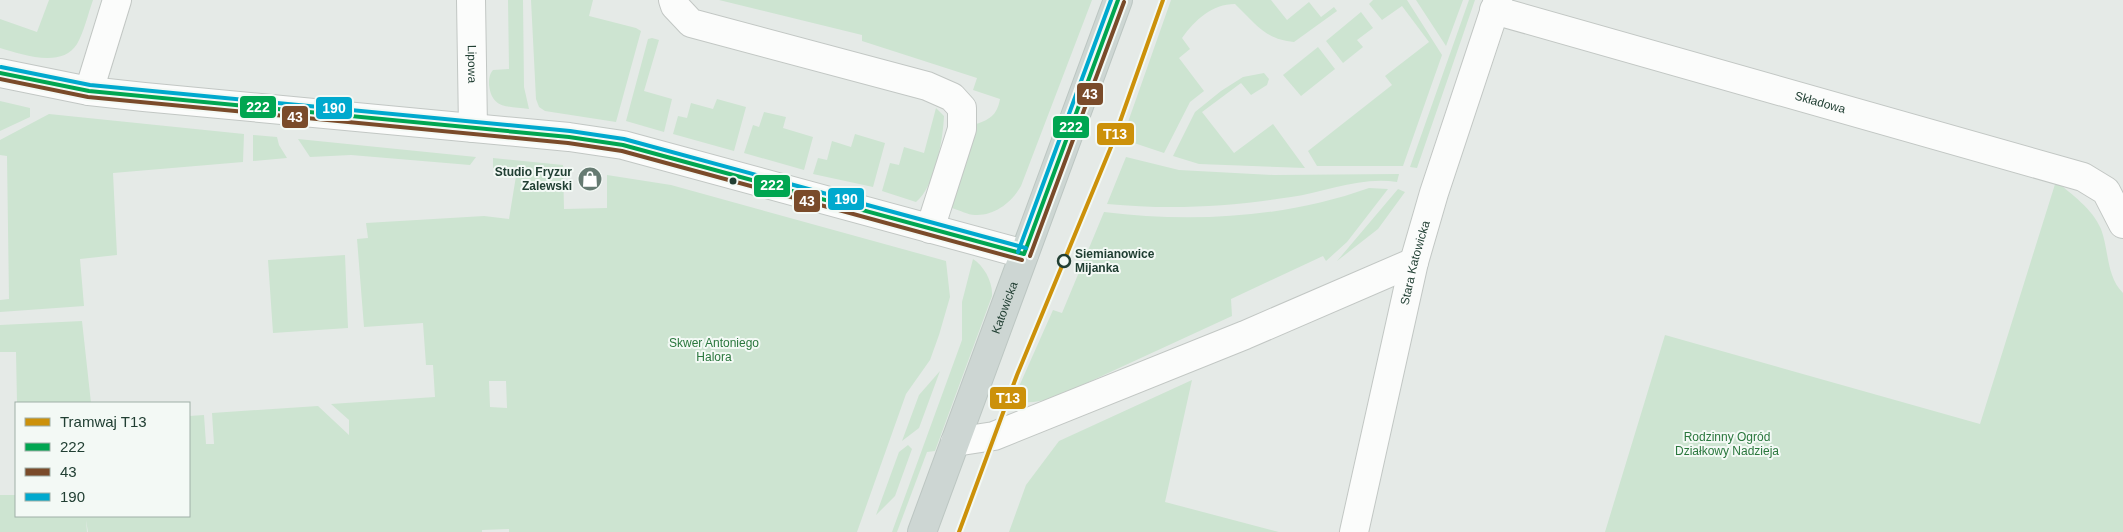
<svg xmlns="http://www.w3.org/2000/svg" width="2123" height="532" font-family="Arial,sans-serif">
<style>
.green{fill:#cde4d1;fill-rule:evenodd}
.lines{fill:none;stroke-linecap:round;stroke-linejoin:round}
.minor-casing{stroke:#c2c7c4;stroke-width:30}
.major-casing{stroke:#bcc6c2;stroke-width:30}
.minor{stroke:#fbfcfb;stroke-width:28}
.major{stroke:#cdd6d3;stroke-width:28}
.bus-1-casing{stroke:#f3f9f5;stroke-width:8}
.bus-2-casing{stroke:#f3f9f5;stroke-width:8}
.bus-3-casing{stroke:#f3f9f5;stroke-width:8}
.bus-1{stroke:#00a651;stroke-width:4}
.bus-2{stroke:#7a4b2a;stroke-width:4}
.bus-3{stroke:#00a9ce;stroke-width:4}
.tram-1-casing{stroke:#f3f9f5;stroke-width:8}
.tram-1{stroke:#cc910a;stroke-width:4}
.bus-dot{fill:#213f33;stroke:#f3f9f5;stroke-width:2}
.stop-dot{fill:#f3f9f5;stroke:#213f33;stroke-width:2.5}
.labels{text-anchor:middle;stroke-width:4;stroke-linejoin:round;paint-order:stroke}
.street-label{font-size:12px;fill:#213f33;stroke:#f3f9f5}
.poi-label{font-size:12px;font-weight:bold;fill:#213f33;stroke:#f3f9f5;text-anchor:end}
.stop-label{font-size:12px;font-weight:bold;fill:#213f33;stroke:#f3f9f5;text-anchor:start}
.park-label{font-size:12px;fill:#2a773d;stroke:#f3f9f5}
.line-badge{stroke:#f3f9f5;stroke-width:2}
.badge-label{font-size:14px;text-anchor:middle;font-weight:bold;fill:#fff}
</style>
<rect width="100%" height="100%" fill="#e5eae7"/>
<path class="green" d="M49 0H93C88 14 84 32 77 44 62 69 21 54 0 48V19L37 32Z
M508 0H523L524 87 529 109C509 106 492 110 489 85 489 79 489 75 493 70L509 69Z
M531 0H593L589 16 636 28 641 31 616 122 545 111 539 107 536 99Z
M719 0H1092L1021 186C1012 202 995 216 975 215 968 215 959 210 952 208L953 191 973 125C989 120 997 116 1000 99L973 90 977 78 862 41V35Z
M1171 0H1271L1287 20 1309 2 1321 17 1334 7 1337 11 1294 42C1264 39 1256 24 1235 4 1212 4 1195 20 1182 38L1190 49 1179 58 1204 91 1190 102 1164 153 1122 139Z
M1373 0H1407L1442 55 1403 166H1317L1308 151 1392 85 1385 76 1429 42 1402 6 1382 20 1369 4Z
M1416 0H1463L1446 46Z
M1469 0H1475L1417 168 1410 167Z
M1361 12 1373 28 1357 40 1363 47 1343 63 1326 41Z
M652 38 659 40 644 91 672 99 664 132 626 121 648 39Z
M1318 47 1335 69 1301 96 1283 75Z
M1264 73 1269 79 1267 85 1251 95 1241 83 1202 112 1234 153 1273 124 1305 168 1199 164 1173 156 1195 112 1221 91 1243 77Z
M717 99 746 107 734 151 673 134 678 116 687 118 691 103 713 109Z
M0 101 30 108V117L0 131Z
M936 108 944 116C943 140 935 187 916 202L882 191 890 163 899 165 904 147 924 153Z
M764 112 786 117 783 128 813 137 804 170 744 153 753 125 759 127Z
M49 114 244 134 243 162 113 173 117 255 80 259 84 306 0 312V300L9 299 7 156 0 155V140Z
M855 134 885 143 873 187 813 174 818 158 827 160 832 141 851 147Z
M253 135 277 137 279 145 287 158 253 161Z
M298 139 476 157 470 165 351 155 310 157Z
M1126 157 1179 170 1274 175 1399 174 1397 182C1362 176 1325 192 1291 197 1227 207 1171 210 1107 204Z
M493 158 563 165 564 209 607 208V175L671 185 946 261 950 297 939 335 930 360 906 394 857 532H509V529L482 530V532H88L86 520 87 532H0V495H16V516H189V416L204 415 206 444H214L212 413 318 406 349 435V420L331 404 435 397 433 365H426L423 323 364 327 357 239 368 238 366 223 484 216 509 219 517 170 493 168ZM489 381H506L507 408 490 407Z
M2056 181C2072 195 2092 208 2101 229 2109 250 2106 276 2123 293V532H1605L1665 335 1980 424Z
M1369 188 1388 189 1347 242 1326 261 1323 256 1231 299 1232 316 1054 398C1039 401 1027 405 1013 400L1053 310 1062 313 1104 212C1192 223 1285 218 1369 188Z
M1398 189 1405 192 1378 229 1337 261Z
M345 255 348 328 273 333 268 260Z
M973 259C984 266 993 282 992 296L935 451 927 452 897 532H892L962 340V302Z
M82 321 91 403H17L16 352H0V325Z
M940 371 919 428 902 441 919 395Z
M1192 380 1165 502 1279 532H1009L1026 485 1059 441Z
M908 445 912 449 895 496 876 515 899 452Z"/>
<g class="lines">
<defs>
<g id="minor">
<path id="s1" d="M471 0 473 128"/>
<path d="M673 0 675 6 691 23 927 86 952 97 962 108V129L930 229"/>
<path id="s2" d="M1494 10 2083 177 2106 191 2123 224"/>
<path d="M0 73 89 91 144 97 569 137 623 145 1024 254"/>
<path d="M89 91 117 0"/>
<path d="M955 442 994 436 1245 335 1414 262"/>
<path id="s3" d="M1354 532 1414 262 1434 193 1498 0"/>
</g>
<g id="major">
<path id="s4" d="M922 532 1118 0"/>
</g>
</defs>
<use href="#minor" class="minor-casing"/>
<use href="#major" class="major-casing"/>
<use href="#minor" class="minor"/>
<use href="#major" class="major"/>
<defs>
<path id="bus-1" d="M0 73 89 91 569 137 623 145 1024 254
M1024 254 1118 0"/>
<path id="bus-2" d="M0 79 88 97 568 143 622 151 1022 260
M1030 256 1124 2"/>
<path id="bus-3" d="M1 67 90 85 570 131 624 139 1026 248
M1018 252 1111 0"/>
</defs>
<use href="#bus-1" class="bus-1-casing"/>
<use href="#bus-2" class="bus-2-casing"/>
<use href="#bus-3" class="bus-3-casing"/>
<use href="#bus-1" class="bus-1"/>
<use href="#bus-2" class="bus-2"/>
<use href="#bus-3" class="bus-3"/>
<defs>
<path id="tram-1" d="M959 532 1017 375 1111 147 1163 0"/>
</defs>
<use href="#tram-1" class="tram-1-casing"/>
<use href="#tram-1" class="tram-1"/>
</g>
<defs>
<symbol id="shop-disc" viewBox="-11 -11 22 22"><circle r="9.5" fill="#667b72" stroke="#f3f9f5"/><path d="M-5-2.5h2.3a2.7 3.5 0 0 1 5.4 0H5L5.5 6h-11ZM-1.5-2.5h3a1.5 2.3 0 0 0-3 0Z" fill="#fff"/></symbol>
</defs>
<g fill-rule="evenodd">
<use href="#shop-disc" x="576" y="165" width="28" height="28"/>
</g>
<circle class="bus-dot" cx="733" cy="181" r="4.5"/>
<circle class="stop-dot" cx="1064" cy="261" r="6"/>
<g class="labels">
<g class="street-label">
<text dy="4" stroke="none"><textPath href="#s1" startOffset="64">Lipowa</textPath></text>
<text dy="4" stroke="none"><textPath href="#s2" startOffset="339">Składowa</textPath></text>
<text dy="4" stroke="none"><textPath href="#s3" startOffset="276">Stara Katowicka</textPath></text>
<text dy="4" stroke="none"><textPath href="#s4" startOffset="239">Katowicka</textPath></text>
</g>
<g class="poi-label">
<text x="572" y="176">Studio Fryzur<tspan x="572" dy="14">Zalewski</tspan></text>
</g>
<g class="stop-label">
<text x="1075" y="258">Siemianowice<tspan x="1075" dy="14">Mijanka</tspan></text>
</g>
<g class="park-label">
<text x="714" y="347">Skwer Antoniego<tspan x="714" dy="14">Halora</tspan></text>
<text x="1727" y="441">Rodzinny Ogród<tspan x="1727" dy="14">Działkowy Nadzieja</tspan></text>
</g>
</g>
<g class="line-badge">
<rect x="1076" y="82" width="28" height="24" rx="5" fill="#7a4b2a"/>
<rect x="239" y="95" width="38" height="24" rx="5" fill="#00a651"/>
<rect x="315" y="96" width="38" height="24" rx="5" fill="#00a9ce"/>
<rect x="281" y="105" width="28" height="24" rx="5" fill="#7a4b2a"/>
<rect x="1052" y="115" width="38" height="24" rx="5" fill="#00a651"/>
<rect x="1096" y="122" width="39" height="24" rx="5" fill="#cc910a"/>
<rect x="753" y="174" width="38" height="24" rx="5" fill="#00a651"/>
<rect x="827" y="187" width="38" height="24" rx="5" fill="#00a9ce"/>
<rect x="793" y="189" width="28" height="24" rx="5" fill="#7a4b2a"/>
<rect x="989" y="386" width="38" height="24" rx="5" fill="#cc910a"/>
</g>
<g class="badge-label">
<text x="1090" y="99">43</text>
<text x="258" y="112">222</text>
<text x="334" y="113">190</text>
<text x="295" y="122">43</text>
<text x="1071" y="132">222</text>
<text x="1115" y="139">T13</text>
<text x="772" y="190">222</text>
<text x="846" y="204">190</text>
<text x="807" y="206">43</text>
<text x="1008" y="403">T13</text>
</g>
<rect x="15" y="402" width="175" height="115" fill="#f3f9f5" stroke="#9fafa7"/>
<rect x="25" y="418" width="25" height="8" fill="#cc910a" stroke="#9fafa7"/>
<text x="60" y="427" font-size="15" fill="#213f33">Tramwaj T13</text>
<rect x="25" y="443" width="25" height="8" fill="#00a651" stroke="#9fafa7"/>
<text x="60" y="452" font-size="15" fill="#213f33">222</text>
<rect x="25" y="468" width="25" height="8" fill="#7a4b2a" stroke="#9fafa7"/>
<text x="60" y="477" font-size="15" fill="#213f33">43</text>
<rect x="25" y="493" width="25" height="8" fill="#00a9ce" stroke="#9fafa7"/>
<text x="60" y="502" font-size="15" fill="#213f33">190</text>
</svg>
